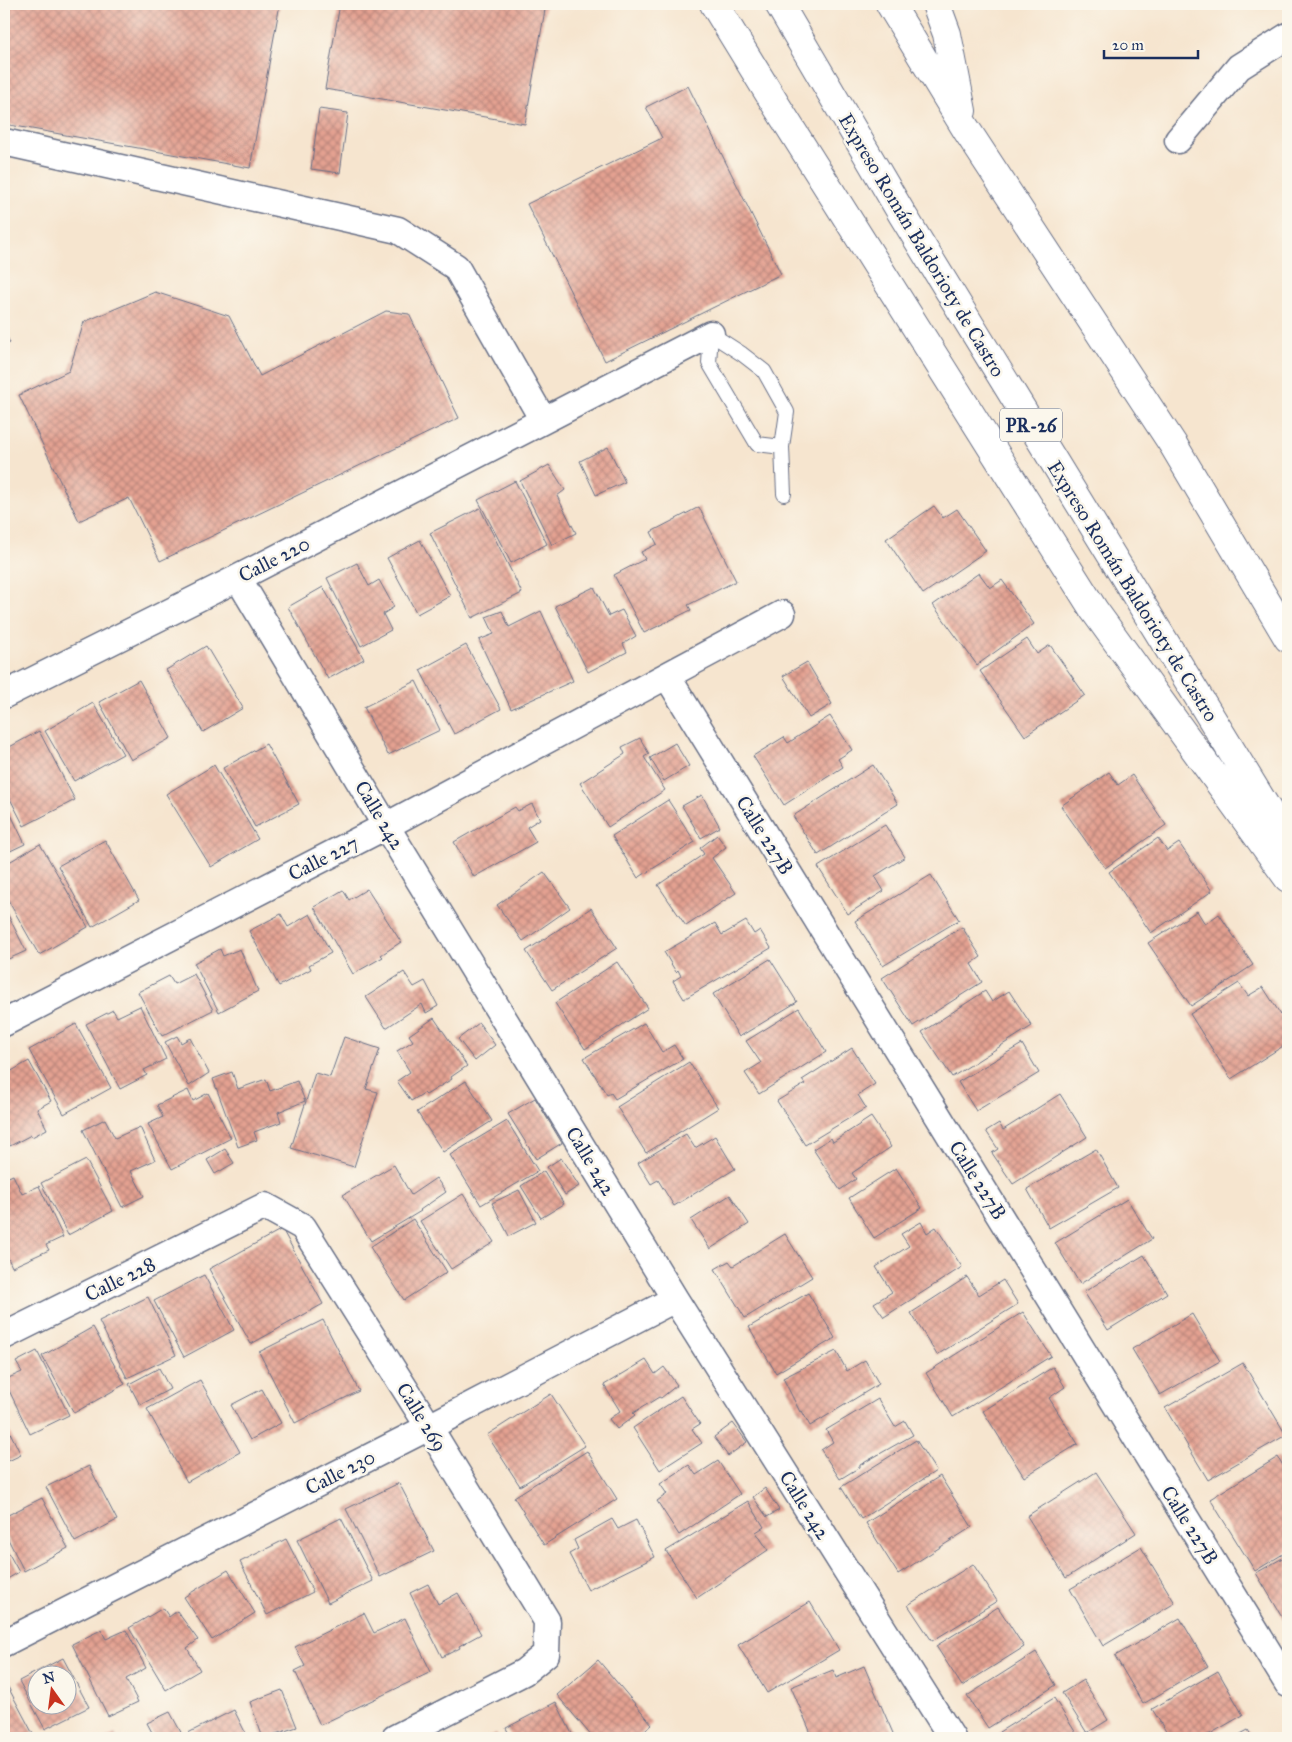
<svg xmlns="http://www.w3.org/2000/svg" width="1292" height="1742" font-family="'IM FELL Great Primer',serif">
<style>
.building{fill:url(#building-cross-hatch);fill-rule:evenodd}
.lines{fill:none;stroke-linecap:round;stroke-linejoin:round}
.lane-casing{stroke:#686f86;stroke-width:16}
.street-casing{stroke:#686f86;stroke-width:29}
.highway-casing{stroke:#686f86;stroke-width:30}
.lane{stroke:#fff;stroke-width:14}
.street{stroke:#fff;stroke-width:26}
.highway{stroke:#fff;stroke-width:28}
.labels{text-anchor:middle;stroke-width:5;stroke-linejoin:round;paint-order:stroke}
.shield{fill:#fbf7ec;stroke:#5e6b89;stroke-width:1}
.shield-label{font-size:19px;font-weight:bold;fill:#1b2f5e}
.street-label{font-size:20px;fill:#1b2f5e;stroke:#fbf7ec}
</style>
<defs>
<pattern id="building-cross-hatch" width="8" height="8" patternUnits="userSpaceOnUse" patternTransform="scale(1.25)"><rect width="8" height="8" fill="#e4a191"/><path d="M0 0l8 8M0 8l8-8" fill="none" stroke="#b8847a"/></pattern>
</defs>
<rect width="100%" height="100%" fill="#fbf7ec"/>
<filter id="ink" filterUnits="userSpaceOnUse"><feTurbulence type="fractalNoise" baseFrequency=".02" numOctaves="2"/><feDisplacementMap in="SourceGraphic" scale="10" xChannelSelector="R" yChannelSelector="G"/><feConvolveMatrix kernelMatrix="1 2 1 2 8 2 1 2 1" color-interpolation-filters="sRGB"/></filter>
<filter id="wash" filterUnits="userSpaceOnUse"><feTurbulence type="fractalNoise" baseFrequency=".0096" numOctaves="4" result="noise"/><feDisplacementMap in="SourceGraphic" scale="20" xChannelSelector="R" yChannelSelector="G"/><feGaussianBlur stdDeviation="1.12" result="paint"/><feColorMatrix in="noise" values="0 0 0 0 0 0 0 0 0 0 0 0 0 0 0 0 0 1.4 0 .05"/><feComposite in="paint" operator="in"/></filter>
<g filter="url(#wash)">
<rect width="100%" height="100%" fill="#f6e5cf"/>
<g id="blocks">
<path class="building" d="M4 4H280L250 168 4 124Z
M340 4H546L525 124 325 89Z
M688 86 781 274 605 361 527 204 662 138 646 107Z
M319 109 348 113 340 173 311 169Z
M155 292 229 316 260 376 386 311 409 314 459 418 160 561 129 498 79 521 19 395 69 371 84 322Z
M4 331 10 343 4 345Z
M608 447 625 482 596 495 580 461Z
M549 465 565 490 557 496 576 533 552 545 520 481Z
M515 481 547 544 511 563 478 500Z
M934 506 943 518 957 509 986 551 923 594 886 539Z
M699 507 736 581 688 605 691 610 644 633 614 575 645 559 641 552 657 544 651 532Z
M480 508 522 593 472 618 430 533Z
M420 540 450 596 417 614 387 558Z
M357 563 369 586 379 580 394 607 383 614 391 630 361 646 327 578Z
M979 573 990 588 1002 580 1034 624 977 665 933 605Z
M323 587 364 659 328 679 288 607Z
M594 587 609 616 622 610 636 636 623 644 627 652 588 672 555 606Z
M502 611 509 627 541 611 573 681 511 709 479 640 494 634 486 617Z
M1027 639 1037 654 1050 645 1085 695 1025 736 980 671Z
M466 645 501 709 454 734 420 670Z
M206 646 243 708 203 732 166 670Z
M807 662 832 704 809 718 783 676Z
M139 680 171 738 131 760 99 702Z
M416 681 440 730 388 755 364 707Z
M93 703 123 754 74 781 45 731Z
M830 716 852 750 838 759 843 767 784 805 753 756 784 737 788 743Z
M39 731 75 800 24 826 4 787V750Z
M640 738 649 754 644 757 665 790 608 827 580 783 625 754 622 747Z
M675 743 689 766 664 781 650 758Z
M266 744 299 804 255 827 223 768Z
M214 765 258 839 211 867 166 794Z
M873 765 898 804 818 855 793 816Z
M1109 772 1118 785 1132 775 1166 825 1105 868 1061 806Z
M702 795 720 827 701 838 682 806Z
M4 800 25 844 4 854Z
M668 800 695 842 638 878 612 836Z
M532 804 540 819 527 827 536 842 474 877 454 842 515 807 518 811Z
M885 825 905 857 875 876 884 891 848 914 818 867Z
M717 835 726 847 712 858 736 893 686 926 658 885 704 854 700 848Z
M1158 838 1167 851 1179 843 1212 891 1151 933 1109 872Z
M105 840 139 900 92 927 58 866Z
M40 844 88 927 39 955 4 893V865Z
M544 872 570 908 523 941 497 905Z
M931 875 959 920 883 966 855 921Z
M367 889 401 942 381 955 383 957 353 974 314 907 343 890 349 900Z
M4 907 26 951 4 961Z
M591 908 617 948 552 990 526 951Z
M1197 911 1205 924 1219 914 1253 965 1191 1006 1148 943Z
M281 914 288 927 310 914 331 953 309 965 311 969 279 986 249 931Z
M746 921 754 934 760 930 771 948 684 999 673 981 681 976 678 970 676 972 664 952 715 923 722 935Z
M962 927 981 957 971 964 982 982 913 1026 882 978Z
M220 949 223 956 240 949 258 991 219 1012 194 963Z
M770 959 797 1002 739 1037 713 994Z
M617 962 648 1008 585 1049 555 1003Z
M404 972 414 987 425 981 438 1006 426 1013 422 1004 386 1028 366 997Z
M194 974 213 1010 162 1036 138 992 169 976 174 984Z
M1239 983 1248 996 1263 987 1288 1026V1043L1231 1079 1190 1014Z
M985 991 992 1002 1009 991 1032 1026 952 1077 922 1032Z
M140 1006 166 1059 144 1070 147 1075 120 1089 86 1024 113 1010 117 1017Z
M799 1008 826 1052 759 1094 745 1073 761 1063 746 1041Z
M434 1018 467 1066 451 1077 452 1079 426 1095 424 1093 411 1101 397 1081 410 1072 397 1051 413 1041 409 1035Z
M479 1023 495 1045 475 1061 458 1039Z
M644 1023 662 1052 674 1045 683 1059 615 1099 611 1093 607 1095 584 1058Z
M76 1024 111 1088 64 1114 29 1050Z
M177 1036 181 1043 190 1038 209 1073 189 1086 165 1042Z
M344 1037 380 1049 366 1089 378 1092 354 1167 291 1148 315 1073 330 1077Z
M1022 1044 1039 1073 976 1111 958 1082Z
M852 1048 875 1084 858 1095 866 1108 805 1145 777 1101 805 1084 802 1080Z
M29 1061 51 1101 37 1109 47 1129 32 1137 31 1135 10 1146 4 1134V1069L5 1068 8 1073Z
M689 1062 718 1108 646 1153 617 1107Z
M232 1072 238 1089 266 1079 270 1091 297 1081 305 1101 278 1112 281 1122 254 1132 257 1140 238 1147 213 1079Z
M466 1081 492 1121 443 1152 417 1112Z
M188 1090 193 1101 208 1093 231 1138 172 1169 148 1124 163 1117 157 1105Z
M1060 1094 1087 1137 1013 1184 992 1153 998 1149 986 1131 999 1123 1003 1130Z
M535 1098 562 1143 536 1159 508 1114Z
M871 1117 891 1147 852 1173 856 1179 840 1190 813 1149 831 1138 833 1142Z
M105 1119 115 1138 140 1127 155 1160 131 1171 144 1196 122 1207 83 1130Z
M507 1121 538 1171 481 1205 450 1155Z
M686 1134 695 1148 715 1136 735 1169 674 1206 658 1180 651 1184 638 1163Z
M225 1149 234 1163 215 1174 207 1160Z
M1096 1149 1118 1188 1049 1228 1027 1189Z
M561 1158 579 1186 565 1195 547 1167Z
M86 1160 113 1211 68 1235 41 1183Z
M394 1165 411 1195 436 1178 446 1192 420 1210 421 1211 371 1241 343 1195Z
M896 1168 922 1208 874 1238 849 1198Z
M544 1171 564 1204 541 1218 521 1186Z
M13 1175 22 1194 39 1186 63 1237 46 1245 49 1250 12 1267 4 1249V1179Z
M519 1190 536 1222 509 1236 492 1203Z
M463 1194 494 1242 451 1269 420 1221Z
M730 1195 749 1224 710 1249 691 1220Z
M1127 1199 1152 1239 1080 1284 1055 1243Z
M413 1219 447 1272 404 1300 370 1247Z
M921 1222 927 1233 936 1227 962 1267 884 1317 874 1303 892 1292 876 1267 909 1246 901 1234Z
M282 1229 323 1304 251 1344 209 1269Z
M785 1234 812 1277 745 1318 715 1269 729 1261 733 1266Z
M1144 1255 1167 1293 1108 1330 1084 1292Z
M204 1275 234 1330 184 1357 154 1301Z
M967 1277 979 1295 1003 1280 1018 1304 937 1355 911 1313Z
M808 1293 835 1338 776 1373 749 1327Z
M148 1297 176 1355 127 1378 99 1321Z
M1023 1312 1051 1356 953 1417 926 1373Z
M1192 1314 1220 1361 1160 1395 1132 1349Z
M323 1320 359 1391 295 1423 259 1352Z
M93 1327 125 1384 74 1413 42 1356Z
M37 1351 69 1415 30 1434 4 1380 22 1372 16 1362Z
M836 1351 847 1371 865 1360 879 1384 810 1426 802 1411 800 1412 783 1378Z
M646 1360 655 1374 664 1367 677 1385 661 1398 659 1397 633 1413 635 1415 617 1429 609 1419 620 1411 604 1385Z
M1243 1363 1286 1435 1208 1480 1165 1408Z
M1053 1367 1065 1387 1049 1398 1078 1444 1024 1477 983 1411Z
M159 1368 170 1389 140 1405 129 1384Z
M200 1380 240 1452 187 1482 147 1409Z
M262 1389 281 1423 250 1440 231 1405Z
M551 1394 585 1446 520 1486 487 1435Z
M681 1396 700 1424 692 1429 702 1443 660 1470 633 1428Z
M878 1399 895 1427 905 1421 913 1435 860 1465V1467L840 1479 821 1450 833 1442 826 1430Z
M4 1420 21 1455 4 1463Z
M733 1423 747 1442 728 1456 714 1437Z
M916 1440 936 1471 861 1519 841 1487Z
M587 1451 617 1499 544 1545 514 1497Z
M1278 1457 1288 1474V1551L1255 1571 1210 1499Z
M718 1461 740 1494 679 1535 657 1501 667 1494 660 1484 689 1465 696 1475Z
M89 1466 117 1520 75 1542 46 1487Z
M1096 1472 1136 1533 1066 1578 1027 1516Z
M940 1476 972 1527 898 1574 866 1523Z
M399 1483 434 1551 380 1577 346 1509Z
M765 1488 779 1510 767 1517 753 1497Z
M42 1498 68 1548 24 1571 4 1531V1517Z
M748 1501 764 1527 756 1532 768 1550 697 1598 666 1551Z
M341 1518 373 1581 328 1603 297 1540Z
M612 1519 618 1529 636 1520 655 1557 588 1590 569 1554 578 1549 574 1540Z
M286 1539 313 1592 267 1615 240 1562Z
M4 1545 19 1572 4 1581Z
M1141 1547 1175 1603 1103 1646 1070 1589Z
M1288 1555V1621L1286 1623 1256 1573Z
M973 1564 997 1601 932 1641 908 1605Z
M228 1570 255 1613 212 1640 184 1597Z
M428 1584 438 1604 458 1593 481 1634 459 1646 460 1648 442 1657 410 1593Z
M810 1602 839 1650 767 1693 738 1645Z
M998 1607 1024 1647 962 1686 936 1646Z
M163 1608 169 1617 177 1611 198 1640 187 1648 200 1670 166 1690 129 1628Z
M364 1613 374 1633 405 1618 431 1672 320 1725 295 1671 305 1666 295 1647Z
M1180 1618 1208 1666 1143 1704 1115 1656Z
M101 1630 106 1639 126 1630 146 1668 126 1679 138 1702 108 1716 72 1644Z
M1036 1652 1056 1685 988 1728 967 1696Z
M63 1658 89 1707 45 1729 19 1681ZM38 1674H68V1704H38Z
M598 1660 652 1724 635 1738H593L557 1695Z
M864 1666 895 1738H813L791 1687 833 1670 836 1678Z
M1218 1671 1243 1715 1203 1738H1170L1152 1709Z
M1083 1680 1108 1720 1087 1733 1062 1693Z
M8 1687 33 1734 24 1738H4V1689Z
M282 1690 297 1727 263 1738 250 1702Z
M1054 1698 1079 1738H1002L999 1732Z
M556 1702 574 1738H511L506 1728Z
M234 1710 248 1738H190L188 1733Z
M170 1712 184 1738H155L147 1723Z
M1248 1730 1253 1738H1233Z
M115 1734 117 1738H105Z
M496 1734 498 1738H487Z"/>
</g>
</g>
<g filter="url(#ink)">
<use href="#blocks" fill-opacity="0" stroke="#686f86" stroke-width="1"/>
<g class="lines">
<defs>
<path id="lane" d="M711 334 742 354 764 371 787 412 782 447 757 444 709 363Z
M782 447 784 494"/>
<path id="street" d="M1178 140 1239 67 1288 36
M4 142 398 230 456 267 543 420
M238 578 386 826 675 1299 952 1738
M667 676 1288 1684
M4 695 238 578 711 334
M4 1023 386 826 782 614
M4 1336 265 1206 303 1227 429 1427 547 1621 546 1654 524 1672 395 1738
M4 1643 429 1427 675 1299"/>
<path id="highway" d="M714 4 776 105 1094 610 1288 878
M779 4 902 214 1288 843
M890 4 966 129 1174 446 1288 638
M936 4 947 34 962 111"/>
</defs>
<use href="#lane" class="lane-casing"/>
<use href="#street" class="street-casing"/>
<use href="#highway" class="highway-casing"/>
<use href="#lane" class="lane"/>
<use href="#street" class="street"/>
<use href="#highway" class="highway"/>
</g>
</g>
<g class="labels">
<rect class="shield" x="1000" y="408.5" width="62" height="33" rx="4"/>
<g class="shield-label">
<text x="1031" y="432">PR-26</text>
</g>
<g class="street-label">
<text transform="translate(922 245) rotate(59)" y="7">Expreso Román Baldorioty de Castro</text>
<text transform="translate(274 559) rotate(-27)" y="7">Calle 220</text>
<text transform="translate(1133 591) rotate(58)" y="7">Expreso Román Baldorioty de Castro</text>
<text transform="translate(380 815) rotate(59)" y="7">Calle 242</text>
<text transform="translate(765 835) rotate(58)" y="7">Calle 227B</text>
<text transform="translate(323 858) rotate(-27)" y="7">Calle 227</text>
<text transform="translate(591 1161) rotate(59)" y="7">Calle 242</text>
<text transform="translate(978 1180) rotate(58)" y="7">Calle 227B</text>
<text transform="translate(120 1279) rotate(-26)" y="7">Calle 228</text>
<text transform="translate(422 1417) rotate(58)" y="7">Calle 269</text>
<text transform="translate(340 1472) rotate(-27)" y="7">Calle 230</text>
<text transform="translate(805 1505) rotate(58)" y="7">Calle 242</text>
<text transform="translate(1190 1525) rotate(58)" y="7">Calle 227B</text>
</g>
</g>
<rect width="1292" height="1742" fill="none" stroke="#fbf7ec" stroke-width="20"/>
<g transform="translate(52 1690) rotate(346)"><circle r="24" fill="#fbf7ec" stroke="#a1a7b3"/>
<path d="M0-4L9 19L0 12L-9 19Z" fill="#c8321e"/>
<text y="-8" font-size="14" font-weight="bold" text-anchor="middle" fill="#1b2f5e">N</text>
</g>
<path d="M1104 50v8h94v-8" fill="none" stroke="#1b2f5e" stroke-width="2.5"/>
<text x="1112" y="50" font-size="15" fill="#1b2f5e" stroke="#fbf7ec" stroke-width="4" paint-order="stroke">20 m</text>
</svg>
